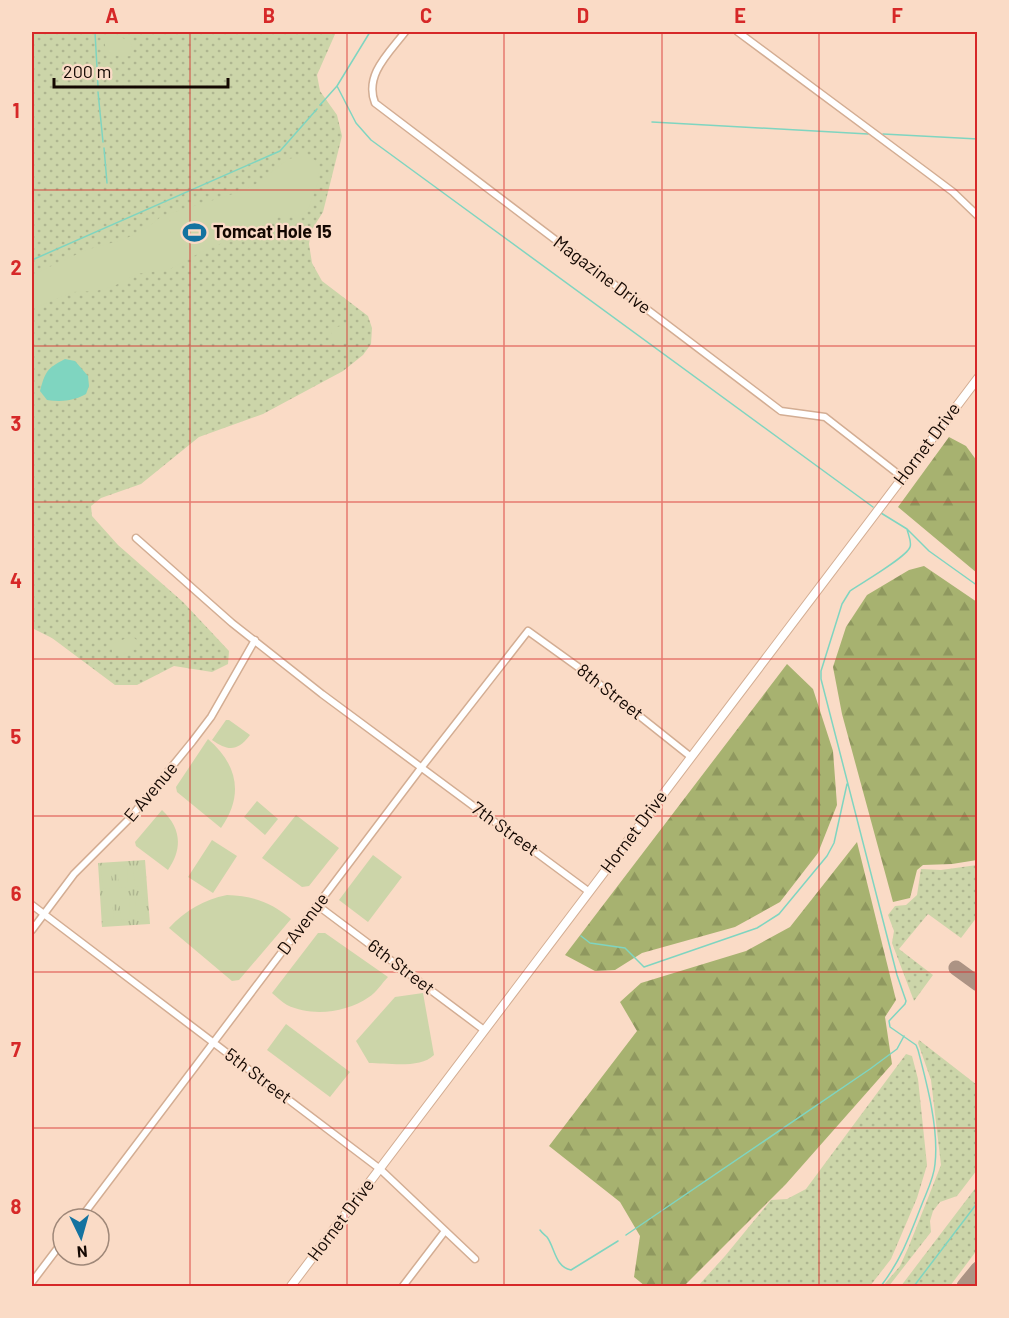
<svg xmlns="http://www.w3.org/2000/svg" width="1009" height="1318" font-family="Barlow,sans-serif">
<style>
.grass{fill:url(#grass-dots)}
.forest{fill:url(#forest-firs)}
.park{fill:url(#park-tufts)}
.pitch{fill:#ccd5a9}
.water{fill:#7fd5c0}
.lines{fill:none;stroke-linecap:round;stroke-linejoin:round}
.stream{stroke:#7fd5c0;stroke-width:1.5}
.taxiway{stroke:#ac9384;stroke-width:15}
.minor-casing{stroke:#d3ad93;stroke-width:9}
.major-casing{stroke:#d3ad93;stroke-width:10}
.minor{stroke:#fff;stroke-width:6}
.major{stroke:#fff;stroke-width:8}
.grid{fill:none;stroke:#d62828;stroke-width:1.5;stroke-opacity:0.55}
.labels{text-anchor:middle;stroke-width:4.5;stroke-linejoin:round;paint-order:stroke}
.poi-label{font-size:18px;font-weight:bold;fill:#140802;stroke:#fadbc6;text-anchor:start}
.street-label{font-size:18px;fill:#140802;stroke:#fadbc6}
.neatline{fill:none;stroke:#d62828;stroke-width:2}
.grid-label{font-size:20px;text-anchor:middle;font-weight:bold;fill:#d62828}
</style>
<defs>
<pattern id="grass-dots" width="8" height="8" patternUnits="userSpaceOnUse" patternTransform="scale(1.5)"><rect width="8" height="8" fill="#ccd5a9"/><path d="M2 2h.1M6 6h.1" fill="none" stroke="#aeb590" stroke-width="1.8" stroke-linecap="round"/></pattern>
<pattern id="forest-firs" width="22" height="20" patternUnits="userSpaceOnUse" patternTransform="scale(1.5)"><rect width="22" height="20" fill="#a7b270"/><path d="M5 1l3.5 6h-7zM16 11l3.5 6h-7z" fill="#8f985f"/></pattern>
<pattern id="park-tufts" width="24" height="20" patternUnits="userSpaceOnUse" patternTransform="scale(1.5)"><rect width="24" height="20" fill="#ccd5a9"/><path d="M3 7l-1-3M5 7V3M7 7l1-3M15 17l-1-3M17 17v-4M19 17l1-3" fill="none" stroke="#aeb590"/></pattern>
</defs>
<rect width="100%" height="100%" fill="#fadbc6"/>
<path class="grass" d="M32 32H336L317 75 320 91 337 115 342 136 323 212 311 231 309 244 312 263 322 281 368 316 372 328 371 344 363 355 343 371 263 414 199 437 141 484 101 498 91 506 92 516 118 545 183 602 229 651 228 664 212 672 174 666 137 685H115L52 638 32 628Z
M977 865V917L961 938 928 914 899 949 933 975 914 1001 892 943 894 931 888 915 895 906 906 905 917 895 921 869 941 870Z
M919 1040 977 1085V1170L957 1196 940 1202 933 1211 930 1221 931 1232 889 1286H883L900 1266 909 1246 941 1165 931 1080 918 1043Z
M906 1054 912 1056 918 1079 927 1165 917 1198 891 1259 870 1286H698L725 1256 771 1200 787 1199 806 1189Z
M977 1186V1250L950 1286H901Z"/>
<path class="forest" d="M949 437 966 446 977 461V573L898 507Z
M924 566 977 602V860L952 864 923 865 917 870 910 898 893 902 842 714 833 667 846 627 867 595 909 570Z
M787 664 813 689 833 751 837 805 818 853 780 902 735 927 642 953 615 970 595 971 565 955Z
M857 842 896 1000 885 1017 892 1064 786 1184 684 1286H645L634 1277 640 1236 620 1202 549 1146 637 1031 620 1002 641 983 746 951 790 927Z"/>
<path class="park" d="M145 860 150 924 102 927 98 863Z"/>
<path class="pitch" d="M114 33 130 42 133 49 131 56C117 58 100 53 106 37Z
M303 156 315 160 319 171 318 183 308 209 301 215H282L270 220 258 229 207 249 170 269 137 274 114 286 96 291 73 292 32 309V275L86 250 125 239 148 227 162 216 236 193 256 184 288 159Z
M340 326 348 327 351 333 349 337 339 341 333 338 331 332 333 329Z
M132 636 139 642 138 648 120 656 112 652V644Z
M226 720H229L250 735C237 752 228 751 212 740Z
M208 739C238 765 244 795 221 828L177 792 176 787Z
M257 801 278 819 265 835 244 817Z
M162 810C181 828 183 848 168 870L136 846 135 842Z
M296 815 339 848 309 886 302 887 262 858Z
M212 840 237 856 213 893 188 877Z
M373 855 402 877 368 922 339 900Z
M143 865 144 886 135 887 133 866Z
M127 866 128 887 119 888 117 867Z
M111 867 112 888 103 889 101 868Z
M227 895C253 896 271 902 291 919L239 980 232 981 169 928C186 910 203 900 227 895Z
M145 897 146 918 136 919 135 898Z
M129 898 130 919 121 920 119 899Z
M103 900H112L114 920 104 921Z
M318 933H325L388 977C382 983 376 993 369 997 346 1013 312 1017 287 1005 282 1002 277 997 272 993Z
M423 993 434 1055C420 1069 388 1063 369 1063L356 1041 395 997Z
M286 1024 350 1072 330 1097 267 1050Z"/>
<path class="water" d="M65 359 75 361 88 376 89 386 86 394C73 401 62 402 47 400L40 391C45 372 47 368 65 359Z"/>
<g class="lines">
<path class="stream" d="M95 32 98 86
M337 86 356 123 371 140 873 507
M98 92 103 142
M320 105 337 86 370 32
M652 122 868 134
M883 134 978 139
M104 148 107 183
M32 260 280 151 317 109
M881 513 907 529 929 551 978 586
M581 936 590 943 625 948 644 967 757 928 779 914 827 856 834 843 847 784
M540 1230C542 1233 545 1235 547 1237 555 1248 555 1267 571 1270L618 1241
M626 1235 870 1069 897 1049 904 1036
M881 1286C901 1260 910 1235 922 1204 927 1191 934 1178 935 1164 939 1129 927 1084 918 1050L916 1045 890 1027 889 1021 905 1004 906 1001 897 975 821 679V671L842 604 850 591C860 584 907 557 910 547 912 542 908 534 907 529
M914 1286 978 1202"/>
<path class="taxiway" d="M956 968 978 984
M964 1286 978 1269"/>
<defs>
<path id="minor" d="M405 32C389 53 364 75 375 103L781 411 825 417 902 477
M738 32 925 171 953 192 978 216
M136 538 232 623 322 694 588 891
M32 905 380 1169 475 1259
M317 905 484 1030
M32 930 74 874 130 818 192 742 211 717 255 640
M80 1219 421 768 528 631 578 667 691 757
M32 1282 63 1241
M403 1286 445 1231"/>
<path id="major" d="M291 1286 978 378"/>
</defs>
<use href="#minor" class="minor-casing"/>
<use href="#major" class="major-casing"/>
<use href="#minor" class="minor"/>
<use href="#major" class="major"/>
</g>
<path class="grid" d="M190 32V1286M347 32V1286M504 32V1286M662 32V1286M819 32V1286M32 190H978M32 346H978M32 502H978M32 659H978M32 816H978M32 972H978M32 1128H978"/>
<defs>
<symbol id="stadium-bare" viewBox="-9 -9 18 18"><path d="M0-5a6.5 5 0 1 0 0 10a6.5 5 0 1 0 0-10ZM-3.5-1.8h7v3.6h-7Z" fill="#1473a0" stroke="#fadbc6" stroke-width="2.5" paint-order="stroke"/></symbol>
</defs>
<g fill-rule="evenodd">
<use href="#stadium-bare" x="178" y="216" width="33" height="33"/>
</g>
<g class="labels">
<g class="poi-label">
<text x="213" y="238">Tomcat Hole 15</text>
</g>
<g class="street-label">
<text transform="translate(602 275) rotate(37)" y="6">Magazine Drive</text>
<text transform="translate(927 444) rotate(-53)" y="6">Hornet Drive</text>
<text transform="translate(610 692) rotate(38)" y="6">8th Street</text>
<text transform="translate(151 792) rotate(-50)" y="6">E Avenue</text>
<text transform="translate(505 829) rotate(36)" y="6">7th Street</text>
<text transform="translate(634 832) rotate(-53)" y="6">Hornet Drive</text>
<text transform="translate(303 924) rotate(-53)" y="6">D Avenue</text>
<text transform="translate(401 967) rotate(37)" y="6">6th Street</text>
<text transform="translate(258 1076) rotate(37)" y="6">5th Street</text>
<text transform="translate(341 1220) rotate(-53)" y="6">Hornet Drive</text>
</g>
</g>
<rect width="1009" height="1318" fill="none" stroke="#fadbc6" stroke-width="66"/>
<g transform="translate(81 1237) rotate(175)"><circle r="28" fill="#fadbc6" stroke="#9e8778" stroke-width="1.5"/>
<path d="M0-4.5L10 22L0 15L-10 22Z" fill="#1473a0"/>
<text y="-9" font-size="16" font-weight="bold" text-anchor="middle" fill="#140802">N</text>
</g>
<path d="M54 78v9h174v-9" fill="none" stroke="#140802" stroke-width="3"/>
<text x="63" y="78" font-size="18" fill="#140802" stroke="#fadbc6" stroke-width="4.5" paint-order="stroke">200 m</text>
<rect x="33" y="33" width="943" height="1252" class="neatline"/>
<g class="grid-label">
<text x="112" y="23">A</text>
<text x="269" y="23">B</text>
<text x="426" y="23">C</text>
<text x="583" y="23">D</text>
<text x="740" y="23">E</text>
<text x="897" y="23">F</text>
<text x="16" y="118">1</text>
<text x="16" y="275">2</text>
<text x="16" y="431">3</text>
<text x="16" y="588">4</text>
<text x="16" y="744">5</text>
<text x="16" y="901">6</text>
<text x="16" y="1057">7</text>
<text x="16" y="1214">8</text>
</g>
</svg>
